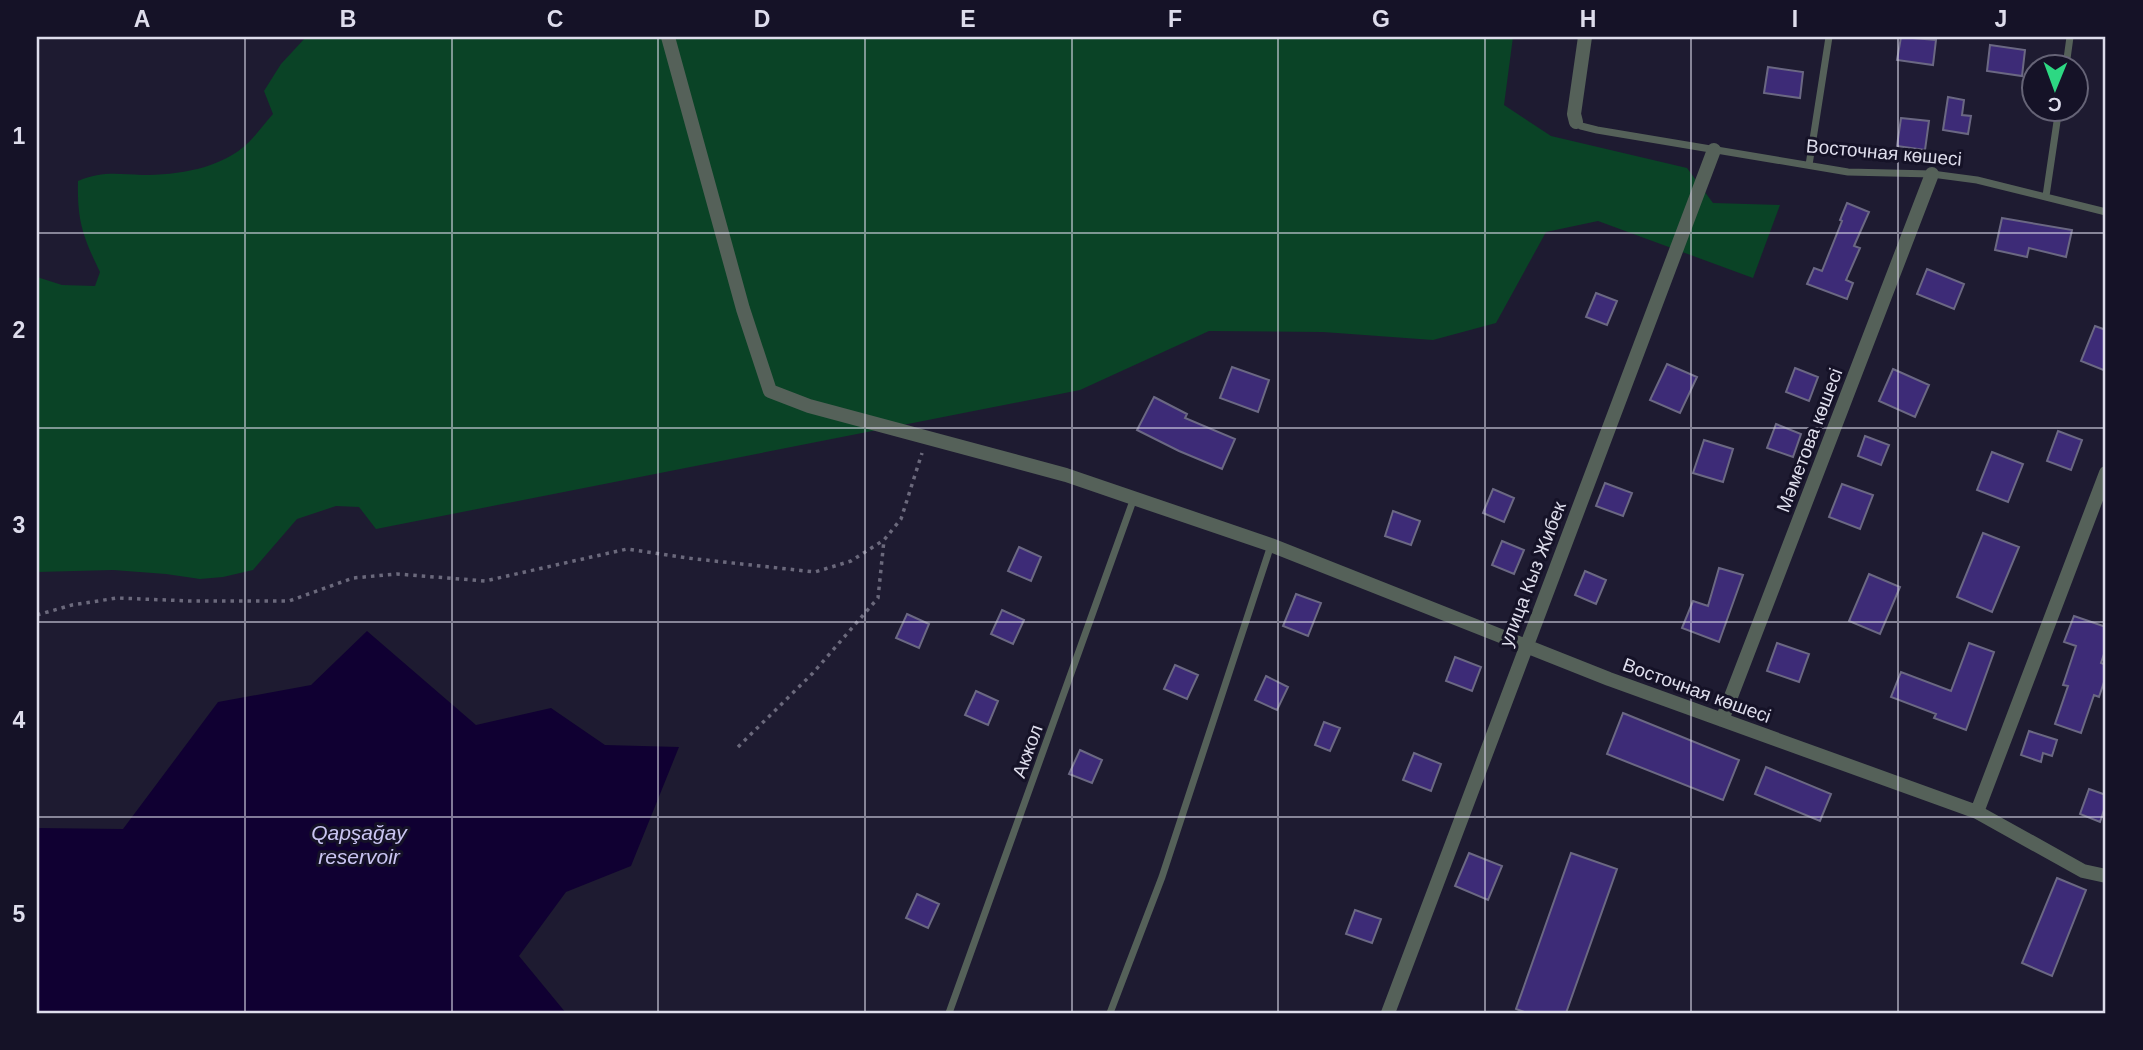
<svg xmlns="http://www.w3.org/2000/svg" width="2143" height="1050" font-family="Helvetica,sans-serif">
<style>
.green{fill:#0a4326}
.water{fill:#100032}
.building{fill:#3d2b77;stroke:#6b6883;stroke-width:2}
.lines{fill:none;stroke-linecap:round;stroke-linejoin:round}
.path{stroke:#6b697c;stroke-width:3.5;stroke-dasharray:3.5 5;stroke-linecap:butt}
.service{stroke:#556159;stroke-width:7}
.minor{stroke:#556159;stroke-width:14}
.grid{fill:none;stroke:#deddec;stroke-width:2;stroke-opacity:0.55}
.labels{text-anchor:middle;stroke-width:6;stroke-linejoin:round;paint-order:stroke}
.street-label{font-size:19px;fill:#deddec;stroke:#151227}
.water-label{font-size:21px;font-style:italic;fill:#cac5f2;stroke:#151227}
.neatline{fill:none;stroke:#deddec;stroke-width:2.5}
.grid-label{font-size:23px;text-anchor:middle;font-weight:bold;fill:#deddec}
</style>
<rect width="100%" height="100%" fill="#1e1b31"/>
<path class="green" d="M306 37H1513L1504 105 1551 136 1687 168 1713 203 1780 205 1753 278 1598 221 1546 232 1496 323 1433 340 1323 332 1209 331 1080 390 376 529 359 507 336 506 297 519 253 570 223 577 200 579 166 574 113 570 37 572V277L62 285 95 286 100 272C83 237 77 221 78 181 101 171 118 174 142 175 177 175 222 169 249 142 257 134 265 123 273 114L264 91 281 64Z"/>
<path class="water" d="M367 631 476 725 551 708 605 745 679 747 631 866 566 892 519 956 566 1013H37V828L123 829 218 702 311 685Z"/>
<path class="building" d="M1901 37 1936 40 1933 65 1897 60Z
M1990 45 2025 50 2022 76 1987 71Z
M1768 67 1803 72 1800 98 1764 93Z
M1948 97 1964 100 1962 115 1971 116 1968 134 1943 130Z
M1901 118 1929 121 1925 150 1897 146Z
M1847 203 1869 212 1854 246 1860 248 1846 280 1853 283 1847 299 1807 284 1814 268 1822 271 1842 221 1840 220Z
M2002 218 2072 230 2066 257 2029 248 2027 257 1995 250Z
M1927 269 1964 284 1954 309 1917 294Z
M1596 293 1617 301 1607 325 1586 317Z
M2095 326 2106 330V371L2081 361Z
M1667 364 1697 377 1680 413 1650 400Z
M1232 367 1269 380 1258 412 1220 398Z
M1795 368 1818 377 1809 401 1786 392Z
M1893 369 1929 385 1915 417 1879 401Z
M1154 397 1187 414 1185 418 1235 439 1222 469 1179 451 1137 430Z
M1776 424 1801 434 1793 457 1767 448Z
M2058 431 2082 440 2071 470 2047 461Z
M1865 436 1889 445 1881 465 1858 456Z
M1704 440 1733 449 1723 482 1693 473Z
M1992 452 2023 464 2008 502 1977 490Z
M1605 483 1632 493 1623 516 1596 506Z
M1842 484 1873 495 1860 529 1829 517Z
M1493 489 1514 498 1504 522 1483 513Z
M1393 511 1420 521 1411 545 1385 536Z
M1983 533 2019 547 1992 612 1957 597Z
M1502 541 1524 550 1514 574 1492 565Z
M1019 547 1041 557 1031 581 1008 571Z
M1719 568 1743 575 1719 642 1682 628 1693 601 1708 606Z
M1585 571 1606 580 1596 604 1575 595Z
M1869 574 1900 587 1880 634 1849 621Z
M1296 594 1321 603 1308 636 1283 626Z
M1002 610 1024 620 1013 644 991 634Z
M907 614 929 624 919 648 896 638Z
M2074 616 2106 627V648L2101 663 2106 665V676L2099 697 2094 695 2081 733 2055 724 2068 686 2063 685 2076 646 2064 642Z
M1777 643 1809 654 1799 682 1767 671Z
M1969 643 1994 652 1966 730 1934 718 1936 714 1891 697 1901 672 1951 691Z
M1455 657 1481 667 1472 691 1446 681Z
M1175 665 1198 675 1187 699 1164 689Z
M1266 676 1288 687 1277 710 1255 700Z
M976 691 998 701 988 725 965 715Z
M1623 713 1739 760 1723 800 1607 754Z
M1324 722 1340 728 1330 751 1315 745Z
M2029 731 2057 740 2052 756 2043 753 2041 762 2021 755Z
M1080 750 1102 760 1092 783 1069 774Z
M1414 753 1441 764 1431 791 1403 780Z
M1766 767 1831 794 1820 821 1755 794Z
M2089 789 2106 795V804L2100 822 2080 814Z
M1469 853 1502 866 1488 900 1455 886Z
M1571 853 1617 869 1566 1013H1527L1516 1009Z
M2057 878 2086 890 2052 976 2022 963Z
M917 894 939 904 928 928 906 918Z
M1355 910 1381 919 1372 943 1346 934Z"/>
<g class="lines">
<path class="path" d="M37 615 72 605 117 598 191 601H289L353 578 397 574 485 581 627 549 687 558 815 572 851 561 884 540 901 519 922 453
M738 747 813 673 878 598 884 540"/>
<path class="service" d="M2066 66 2070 37
M1576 122 1581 126 1597 130 1848 172 1932 174 1977 180 2106 212
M1809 165 1829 37
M2046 196 2059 108
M949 1013 1134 498
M1110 1013 1162 877 1271 545"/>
<path class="minor" d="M668 37 743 309 770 391 809 406 1066 475 1271 545 1609 679 1977 812 2083 871 2106 876
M1576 122 1574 114 1585 37
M1722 720 1932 174
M1977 812 2106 473
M1388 1013 1714 150"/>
</g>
<path class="grid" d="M245 37V1013M452 37V1013M658 37V1013M865 37V1013M1072 37V1013M1278 37V1013M1485 37V1013M1691 37V1013M1898 37V1013M37 233H2106M37 428H2106M37 622H2106M37 817H2106"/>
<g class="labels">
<g class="street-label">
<text transform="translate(1884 152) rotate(5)" y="7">Восточная көшесі</text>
<text transform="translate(1809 440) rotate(-69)" y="7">Мәметова көшесі</text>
<text transform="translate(1532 574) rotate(-69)" y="7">улица Кыз Жибек</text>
<text transform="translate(1697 690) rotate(20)" y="7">Восточная көшесі</text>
<text transform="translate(1027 751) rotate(-70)" y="7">Акжол</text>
</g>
<g class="water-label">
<text x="359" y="840">Qapşağay<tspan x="359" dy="24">reservoir</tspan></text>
</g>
</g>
<rect width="2143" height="1050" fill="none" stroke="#151227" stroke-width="77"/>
<g transform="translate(2055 88) rotate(181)"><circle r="33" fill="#151227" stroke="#656376" stroke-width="2"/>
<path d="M0-5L12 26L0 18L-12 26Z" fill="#2dd883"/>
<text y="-10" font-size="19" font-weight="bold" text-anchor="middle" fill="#deddec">С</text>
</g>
<rect x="38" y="38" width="2066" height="974" class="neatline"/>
<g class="grid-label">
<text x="142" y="27">A</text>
<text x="348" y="27">B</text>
<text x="555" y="27">C</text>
<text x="762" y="27">D</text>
<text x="968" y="27">E</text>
<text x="1175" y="27">F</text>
<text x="1381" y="27">G</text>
<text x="1588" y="27">H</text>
<text x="1795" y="27">I</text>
<text x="2001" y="27">J</text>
<text x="19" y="144">1</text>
<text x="19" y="338">2</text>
<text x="19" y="533">3</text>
<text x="19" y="728">4</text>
<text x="19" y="922">5</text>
</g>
</svg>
